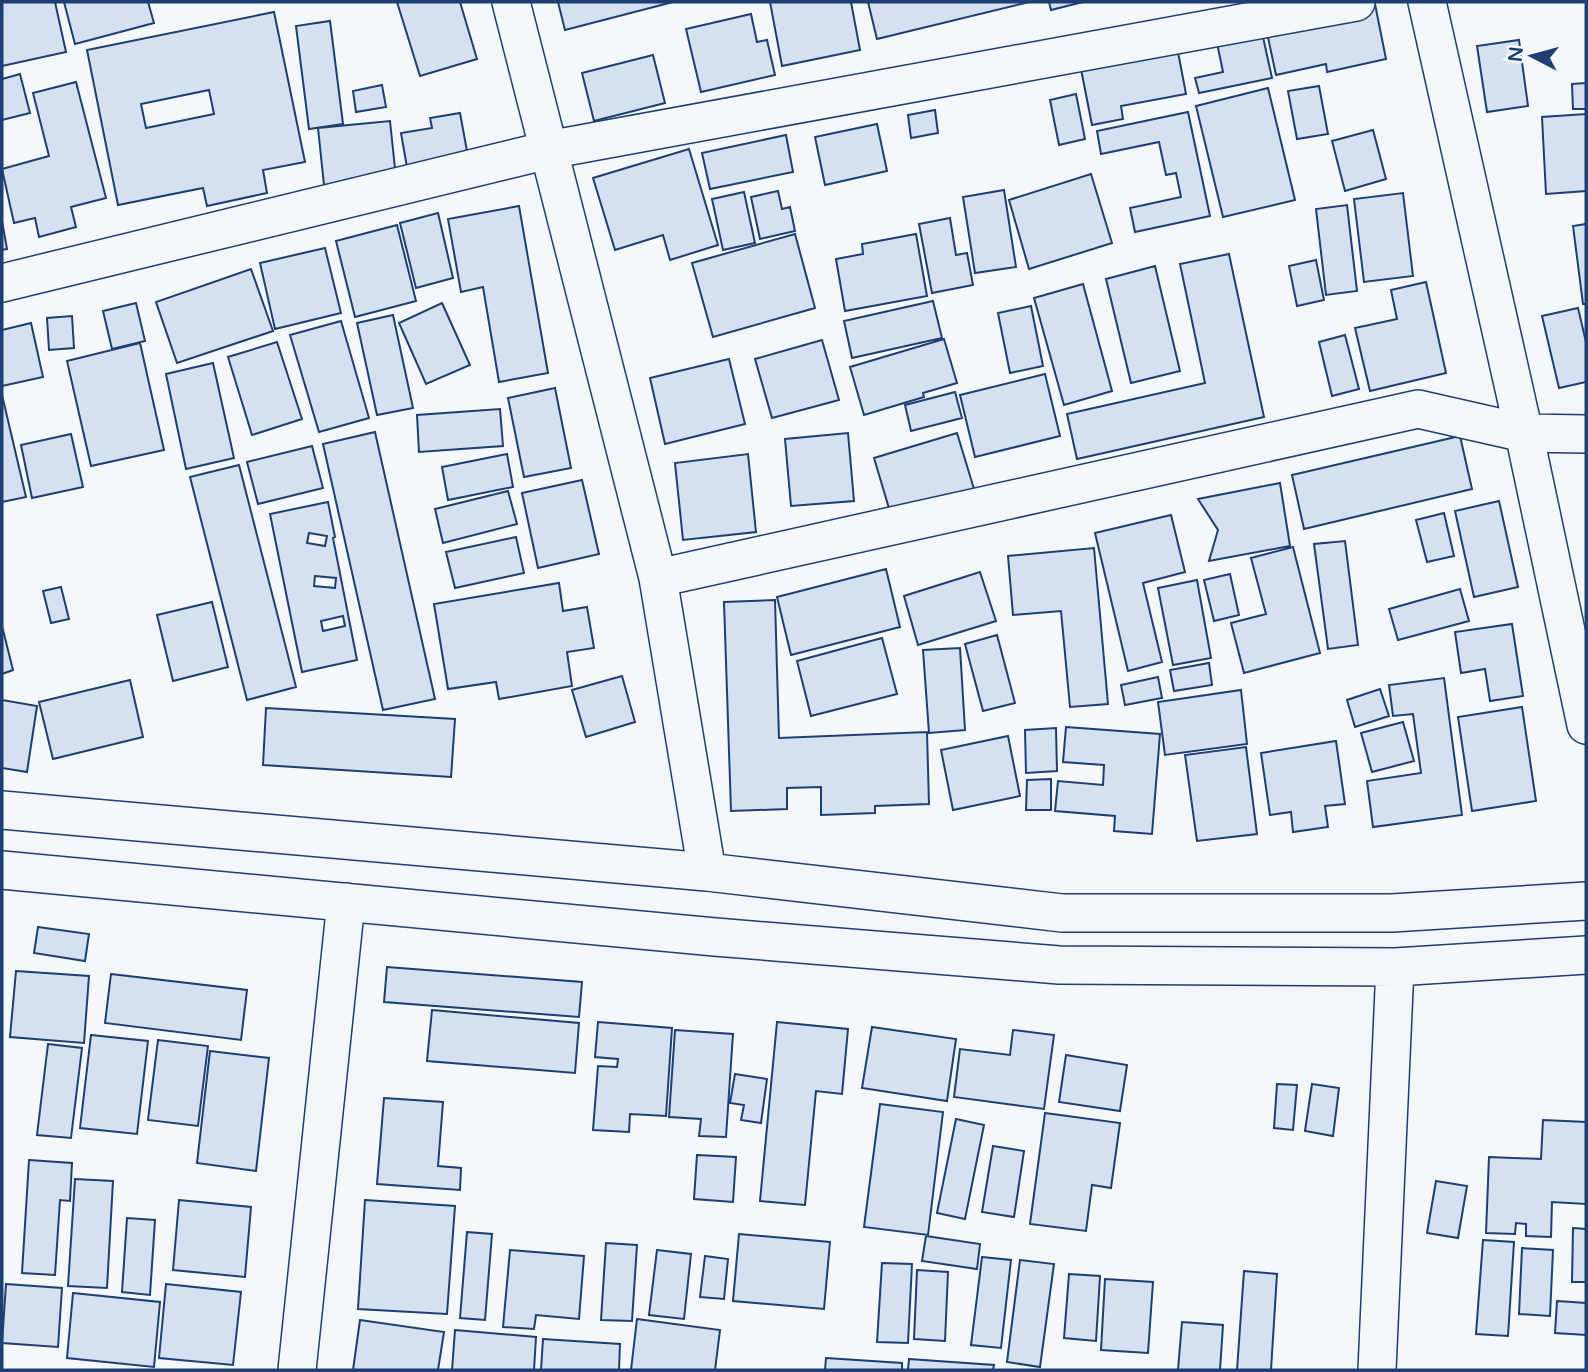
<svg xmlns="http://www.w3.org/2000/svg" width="1588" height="1372" font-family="'Varela Round',sans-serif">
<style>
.building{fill:#d5e0f0;stroke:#1d3f73;stroke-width:2;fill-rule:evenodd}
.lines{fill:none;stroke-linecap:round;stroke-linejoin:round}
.street-casing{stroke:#1d3f73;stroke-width:40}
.street{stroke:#f4f7fb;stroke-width:37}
</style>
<rect width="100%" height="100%" fill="#f4f7fb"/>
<path class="building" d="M2 2H55L66 52 2 66Z
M64 2H148L154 23 75 44Z
M397 2H460L477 59 420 76Z
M558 2H673L565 30Z
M770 2H851L860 50 782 66Z
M868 2H1029L877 39Z
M1049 2H1083L1051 10Z
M1375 4 1386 59 1327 72 1326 64 1276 75 1266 28Z
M274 12 305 162 263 170 267 193 207 206 203 188 118 205 87 50ZM209 90 214 114 146 128 141 104Z
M751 14 757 42 767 40 775 75 701 92 686 29Z
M330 21 343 124 309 129 296 26Z
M1261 28 1272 78 1199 93 1195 78 1223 72 1216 38Z
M1519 40 1528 106 1487 112 1477 46Z
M1178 52 1186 94 1121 106 1123 119 1092 125 1080 64Z
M653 55 665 103 594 121 582 73Z
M20 74 30 113 2 120V79Z
M76 82 106 198 71 207 76 227 39 237 35 218 14 223 2 169 49 156 33 93Z
M1586 83V109H1573L1572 84Z
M382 85 386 107 356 112 353 91Z
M1319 86 1328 134 1297 139 1288 91Z
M1268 88 1295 200 1223 217 1196 106Z
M1076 94 1085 139 1059 145 1050 100Z
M935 110 938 133 911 138 908 115Z
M1188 112 1210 216 1135 232 1130 208 1181 197 1176 173 1166 175 1159 142 1101 154 1097 131Z
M460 113 469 162 408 173 401 133 432 128 430 118Z
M1586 114V191L1546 194 1542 117Z
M390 121 396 178 324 185 318 128Z
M877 124 887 171 825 185 815 137Z
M1373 130 1386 179 1345 191 1332 141Z
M786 135 793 172 710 189 702 153Z
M689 149 718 245 670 260 663 235 615 250 593 178Z
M1091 174 1112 243 1029 269 1009 200Z
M1004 190 1016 267 975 273 963 197Z
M778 191 782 209 790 207 795 231 760 239 751 197Z
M744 192 755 243 723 250 712 199Z
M1403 193 1413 276 1364 282 1354 199Z
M1347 205 1357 291 1326 295 1316 209Z
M519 206 548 373 499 382 483 287 461 292 448 219Z
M438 213 453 278 416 288 400 223Z
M950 218 956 255 967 253 973 285 932 293 919 224Z
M2 221 7 249 2 250Z
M1586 224V304H1583L1573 226Z
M397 225 416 301 355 317 336 241Z
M795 234 815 308 713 337 692 263Z
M916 234 927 296 845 311 836 259 863 254 862 244Z
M325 248 341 313 275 329 260 263Z
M1229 254 1264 417 1077 459 1067 414 1205 383 1180 264Z
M1316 260 1324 300 1297 306 1289 266Z
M1155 266 1180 371 1131 383 1106 279Z
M251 269 273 331 177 363 156 302Z
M1426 282 1446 373 1370 391 1355 328 1397 319 1391 290Z
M1083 284 1112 391 1064 405 1034 298Z
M933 301 942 338 852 358 844 321Z
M136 303 145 341 112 349 103 311Z
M442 303 470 365 426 384 399 323Z
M1031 306 1043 366 1010 373 998 313Z
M1578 308 1586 342V382L1559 388 1542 316Z
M393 315 413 408 377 415 357 323Z
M72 316 74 348 49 350 47 318Z
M341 321 369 418 319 432 290 335Z
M31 323 43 377 2 386V330Z
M1345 335 1359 389 1332 396 1319 342Z
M944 339 957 383 923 393 924 397 864 415 850 367Z
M822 340 839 400 772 418 755 359Z
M277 342 302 419 252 435 228 357Z
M140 343 164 450 91 466 67 361Z
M729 359 745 424 665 444 650 378Z
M213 363 234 458 186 469 166 374Z
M1045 374 1060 436 975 457 960 395Z
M555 388 571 468 524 477 508 398Z
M955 392 962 418 911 431 905 405Z
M2 395 26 497 2 502Z
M500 409 503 446 419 452 417 415Z
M375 432 435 699 383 710 323 444Z
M848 433 854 501 791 506 785 439Z
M957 433 974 489 891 515 874 458Z
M71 434 83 487 32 498 21 445Z
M1460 436 1472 489 1304 529 1292 475Z
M312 446 323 488 258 504 247 462Z
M507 454 513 487 448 500 442 467Z
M748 454 756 532 683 540 675 463Z
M239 465 296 687 247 700 190 477Z
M582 480 599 554 538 568 522 493Z
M1280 483 1290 546 1209 561 1218 530 1198 499Z
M508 491 517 524 443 543 435 509Z
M1499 501 1518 587 1474 597 1455 511Z
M328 502 335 537 333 538 357 660 302 672 270 514ZM309 533 327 536 325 546 307 543ZM315 576 336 578 335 588 314 586ZM343 616 345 626 323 631 321 621Z
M1444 513 1454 556 1427 562 1416 520Z
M1171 515 1185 572 1143 583 1162 662 1128 671 1095 533Z
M516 537 524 573 455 588 446 552Z
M1345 541 1358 645 1328 649 1314 544Z
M1293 547 1320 653 1244 673 1231 623 1266 614 1251 558Z
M1094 548 1108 704 1070 707 1061 611 1013 615 1008 556Z
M886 569 900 627 791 655 777 597Z
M980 572 996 621 918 645 904 596Z
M1230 574 1239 615 1214 621 1204 580Z
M1197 580 1211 658 1173 665 1158 588Z
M559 583 563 611 587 607 594 648 567 652 572 686 499 699 496 682 448 689 434 604Z
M61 587 69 619 51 623 43 591Z
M1460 589 1469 621 1398 640 1389 609Z
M775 600 779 738 927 732 929 804 875 806V813L821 815V787L787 788V809L731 811 724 602Z
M212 602 228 667 173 681 157 615Z
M1512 624 1523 696 1490 701 1485 669 1461 673 1455 632Z
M2 626 13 670 2 674Z
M997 635 1015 703 983 711 965 644Z
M882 638 897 694 811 716 797 661Z
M960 648 965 730 929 733 923 650Z
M1209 663 1212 685 1174 691 1170 670Z
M622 676 635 722 586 737 572 690Z
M1158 677 1162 698 1125 705 1121 685Z
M1444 678 1462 815 1373 827 1367 781 1421 773 1413 714 1393 716 1389 685Z
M130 680 143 737 53 759 39 702Z
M1380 689 1389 716 1355 727 1347 700Z
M1241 690 1247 744 1165 755 1158 702Z
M2 700 37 706 27 772 2 768Z
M1522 707 1536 801 1472 811 1458 717Z
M266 708 455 719 451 777 263 765Z
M1403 722 1414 761 1372 772 1361 733Z
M1066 727 1160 734 1152 834 1114 831 1115 816 1055 811 1058 781 1103 785 1104 765 1063 762Z
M1056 728 1057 771 1026 773 1025 730Z
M1008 736 1020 796 953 810 941 750Z
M1336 741 1345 804 1325 806 1328 827 1293 832 1291 812 1270 815 1261 753Z
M1246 747 1257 834 1197 841 1185 755Z
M1051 779V810H1026L1027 780Z
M38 927 89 934 85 961 34 953Z
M387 967 582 982 579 1017 384 1002Z
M16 971 89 976 84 1043 10 1037Z
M111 974 247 990 241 1040 105 1023Z
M432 1010 579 1023 575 1073 427 1061Z
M598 1022 672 1028 666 1116 630 1114 629 1132 593 1130 598 1066 617 1067 618 1059 595 1057Z
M777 1022 848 1029 842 1094 816 1091 805 1205 760 1201Z
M872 1027 956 1039 947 1101 862 1088Z
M675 1030 733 1034 726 1137 699 1136 701 1119 669 1117Z
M1013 1030 1054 1035 1044 1109 954 1097 960 1049 1010 1055Z
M91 1035 148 1041 137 1134 80 1128Z
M158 1040 208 1046 198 1126 148 1120Z
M48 1044 82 1048 71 1138 37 1135Z
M210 1051 269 1058 256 1171 197 1163Z
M1066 1055 1127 1065 1120 1111 1059 1102Z
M735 1074 767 1079 761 1123 741 1120 744 1105 730 1103Z
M1277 1084 1297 1085 1293 1130 1274 1128Z
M1312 1084 1339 1088 1333 1136 1305 1131Z
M384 1098 443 1102 438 1166 461 1168 460 1190 377 1184Z
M880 1104 943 1112 928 1235 864 1227Z
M1045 1113 1120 1123 1111 1188 1092 1185 1086 1231 1030 1224Z
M956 1119 984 1125 965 1219 937 1213Z
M1543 1120 1586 1122V1204L1552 1202 1551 1237 1526 1236V1224L1516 1223 1515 1234 1486 1233 1489 1157 1541 1159Z
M993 1146 1024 1151 1014 1217 982 1212Z
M697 1155 736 1157 733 1202 694 1199Z
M29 1160 72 1163 70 1201 60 1200 55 1275 22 1273Z
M75 1179 113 1181 107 1288 68 1286Z
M1436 1181 1467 1186 1458 1238 1427 1233Z
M179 1200 251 1207 245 1277 173 1270Z
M365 1200 455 1206 447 1314 358 1309Z
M127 1218 155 1220 150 1295 122 1292Z
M1573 1228 1586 1229V1282H1572Z
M467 1232 492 1234 485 1320 460 1318Z
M739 1234 830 1242 824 1309 733 1301Z
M926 1236 980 1244 977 1269 922 1261Z
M1483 1240 1514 1242 1508 1336 1476 1334Z
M606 1243 637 1245 632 1321 601 1320Z
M1522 1248 1553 1250 1550 1316 1519 1314Z
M510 1250 584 1256 579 1319 536 1315 534 1329 503 1327Z
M657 1250 691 1254 684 1319 649 1315Z
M705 1256 728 1259 724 1299 700 1297Z
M982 1257 1011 1260 1001 1348 971 1345Z
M1020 1260 1054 1264 1040 1367 1007 1362Z
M882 1263 912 1264 908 1343 877 1342Z
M917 1270 948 1272 945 1341 914 1339Z
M1244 1271 1277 1274 1271 1370H1237Z
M1069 1274 1100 1276 1096 1341 1064 1338Z
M1105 1279 1153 1282 1148 1353 1101 1350Z
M6 1284 62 1288 58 1347 2 1343Z
M166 1284 241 1292 233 1365 159 1358Z
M73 1293 160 1302 154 1367 67 1358Z
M1557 1301 1586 1303V1335L1555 1333Z
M637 1319 720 1330 715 1370H631Z
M360 1320 444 1332 438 1370H353Z
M1182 1322 1223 1325 1220 1370H1178Z
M455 1330 536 1337 534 1370H452Z
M543 1339 620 1344 619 1370H541Z
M826 1358 902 1363V1370H825Z
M909 1359 994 1365 993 1370H908Z"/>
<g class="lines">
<defs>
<path id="street" d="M511 2 658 578 707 872
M1427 2 1524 433 1586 725
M2 283 548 150 1356 2
M658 578 1418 409 1524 433 1586 434
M2 810 707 872 1062 913H1392L1586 901
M2 870 715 937 1059 965 1395 967 1586 955
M297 1370 346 902
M1377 1370 1395 967"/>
</defs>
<use href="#street" class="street-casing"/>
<use href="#street" class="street"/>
</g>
<rect width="1588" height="1372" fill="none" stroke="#1d3f73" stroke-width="7"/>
<g transform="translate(1532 56) rotate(276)" stroke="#f4f7fb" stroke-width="5" paint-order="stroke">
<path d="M0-5L12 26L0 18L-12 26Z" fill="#1d3f73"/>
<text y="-10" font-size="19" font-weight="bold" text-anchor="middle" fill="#1d3f73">N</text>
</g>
</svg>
